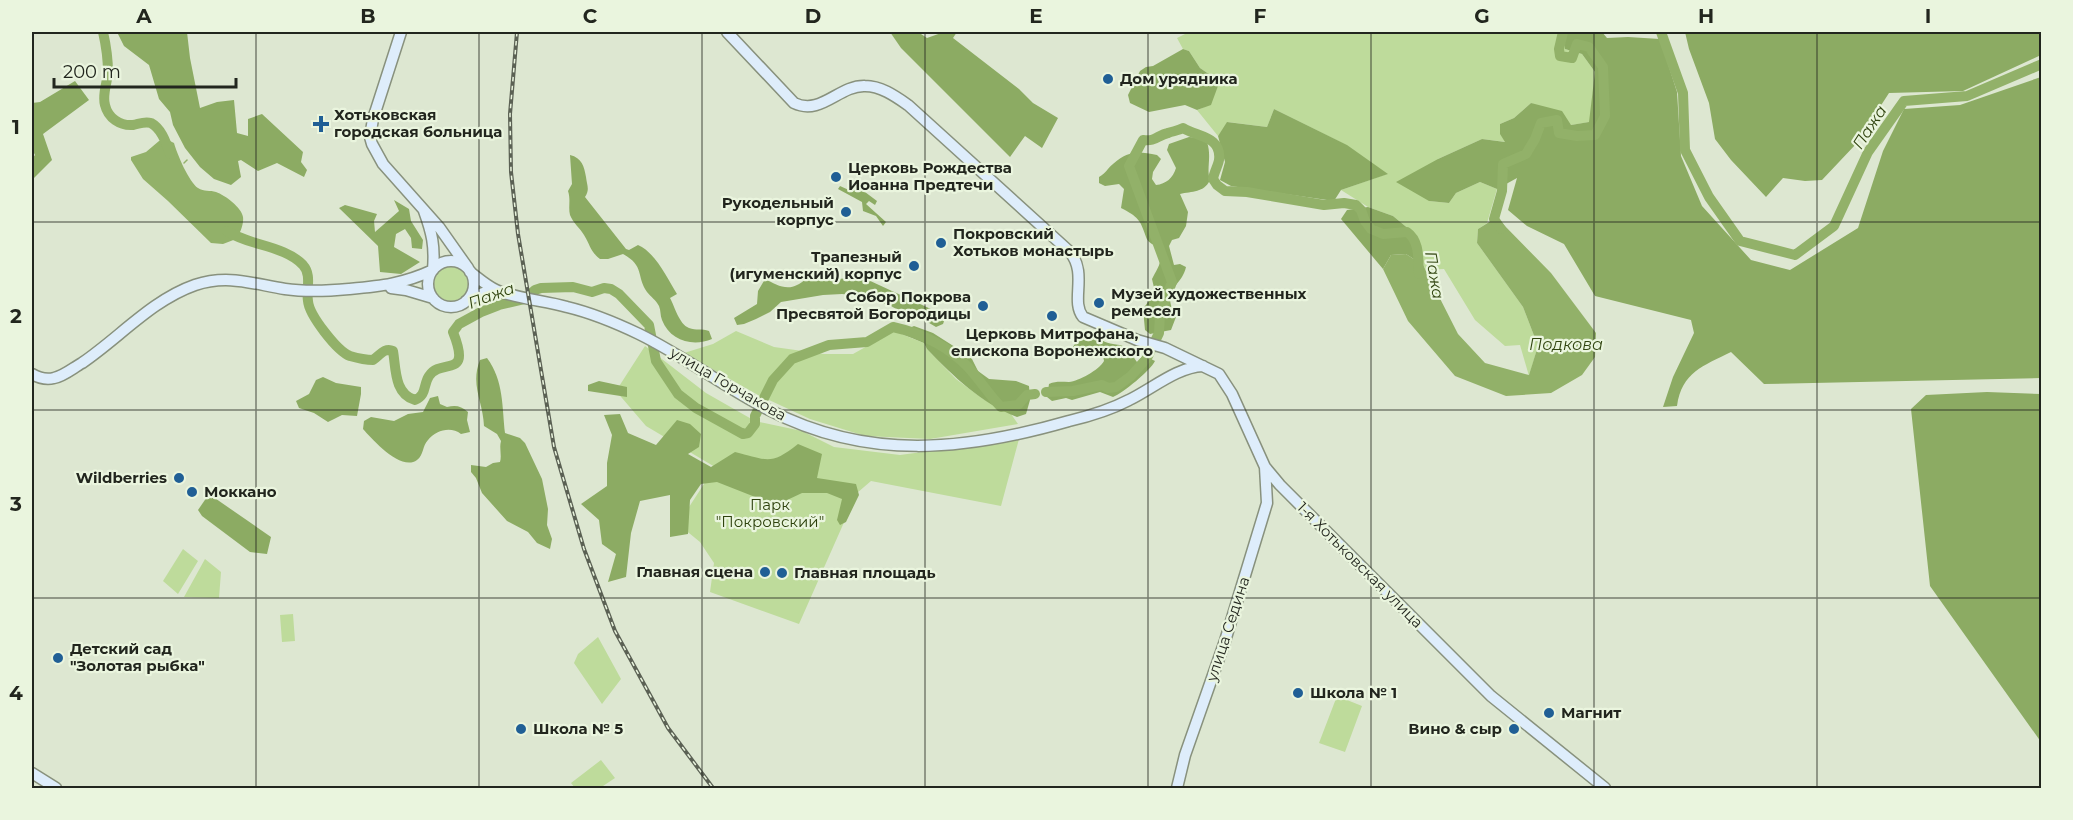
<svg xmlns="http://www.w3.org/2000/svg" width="2073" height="820" font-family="Montserrat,sans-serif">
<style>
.green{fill:#bedb9b}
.forest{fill:#8cab63}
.water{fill:#92b169}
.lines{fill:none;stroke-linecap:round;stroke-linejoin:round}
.stream{stroke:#92b169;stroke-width:1.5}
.river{stroke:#92b169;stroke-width:10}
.secondary-casing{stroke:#88917d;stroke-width:13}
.secondary{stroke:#deedfb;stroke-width:10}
.rail-casing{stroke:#5b6154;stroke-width:4}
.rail{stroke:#eaf5de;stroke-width:1.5;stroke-dasharray:4.5;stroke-linecap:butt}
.grid{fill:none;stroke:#22261e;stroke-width:1.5;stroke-opacity:0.55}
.poi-dot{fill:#205f95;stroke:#eaf5de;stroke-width:2}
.labels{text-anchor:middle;stroke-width:4.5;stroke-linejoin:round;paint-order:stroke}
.poi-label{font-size:15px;font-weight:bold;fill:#22261e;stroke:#eaf5de;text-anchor:start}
.street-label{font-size:15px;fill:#22261e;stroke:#eaf5de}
.park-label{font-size:15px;fill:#2e420d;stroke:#eaf5de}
.water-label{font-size:16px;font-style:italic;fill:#314510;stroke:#eaf5de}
.neatline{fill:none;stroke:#22261e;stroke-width:2}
.grid-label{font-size:20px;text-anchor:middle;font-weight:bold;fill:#22261e}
</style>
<rect width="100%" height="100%" fill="#dde7d1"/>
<path class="green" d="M1189 32H1564L1565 49 1582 54 1595 72 1590 122 1571 125 1531 103 1514 118 1500 124 1506 142 1482 139 1438 159 1429 201 1449 203 1456 193 1480 182 1497 189 1487 223 1478 229 1477 243 1523 307 1538 346 1529 376 1520 345 1505 346 1475 320 1444 269 1425 270 1416 235 1393 216 1368 207 1341 190 1387 174 1346 145 1274 109 1267 127 1228 122 1218 136 1197 110C1211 106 1212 97 1218 86L1216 79 1200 68 1189 51 1183 49 1177 38Z
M434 284a17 17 0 1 1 34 0a17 17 0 1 1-34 0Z
M736 331 774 347 824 354H853L894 331 924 343 927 349 956 379 983 399 1011 414 1018 424 930 439 865 436 810 419 758 395 684 353 713 344Z
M645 346 706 393 755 421 802 431 834 447 900 455 1019 439 1001 506 871 481 857 493 799 624 710 592 714 563 700 542 678 524 715 467 646 426 616 391Z
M183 549 198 561 178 594 163 581Z
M205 559 221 572 219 598 184 597Z
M293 614 295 641 282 642 280 615Z
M598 637 621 679 602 704 574 663 578 654Z
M1337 696 1362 706 1345 752 1319 743Z
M601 760 615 778 600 788H575L571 783Z"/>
<path class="forest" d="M117 32H187L190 58 200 108 217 102 234 100 237 133 248 136V119L262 114 303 152 301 162 307 170 304 177 277 163 258 171 241 160 238 161 241 177 231 185 214 179 200 167 185 148 173 125 170 112 159 99 149 65 124 46Z
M890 32H918L927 38 944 32H957L953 38 1019 89 1033 103 1058 118 1042 148 1025 136 1010 157 901 48Z
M1564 32H1602L1607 38 1628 37 1660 39 1677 92 1681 156 1702 206 1751 260 1790 270 1858 228 1883 151 1904 109 1960 105 2041 77V378L1764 384 1731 352C1703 366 1682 372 1677 406L1663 407 1673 377 1694 333 1691 320 1595 296 1564 244 1527 226 1508 210 1517 178 1497 189 1480 182 1456 193 1449 203 1429 201 1396 182 1438 159 1482 139 1505 142 1500 134V124L1514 118 1531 103 1562 111 1571 125 1589 122 1595 72 1582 54 1565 49Z
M1685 32H2041V55L1963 91 1889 93 1856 144 1822 180 1805 181 1783 178 1766 197 1731 160 1715 139 1709 103 1689 49Z
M1183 49 1189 51 1200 68 1216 79 1218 86 1211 105 1197 110 1185 105 1149 112 1130 103 1128 95 1140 71 1146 67 1153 66Z
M75 81 89 100 43 134 52 160 32 180V159L35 155 32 149V103L40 102Z
M1274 109 1347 145 1388 174 1341 190 1334 201 1231 186 1220 180 1225 162 1218 136 1227 122 1267 127Z
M1189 137 1202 138 1207 142C1212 157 1206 169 1210 180 1204 193 1192 191 1180 194L1188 212 1186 226 1179 238 1172 240 1169 246 1174 265 1180 264 1186 267C1181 289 1160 287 1176 317L1171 330 1150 334 1145 330 1143 309 1155 292 1152 279C1157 269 1166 258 1156 247 1152 243 1148 243 1146 237 1140 219 1138 217 1121 208L1124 189 1119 184 1105 186 1099 183V177C1106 173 1107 169 1113 164 1129 150 1138 151 1157 155L1161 159 1153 172 1152 179 1156 185C1166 184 1173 178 1176 168L1167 150 1169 144Z
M570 155C582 158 584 166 586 177 587 186 590 189 585 197L626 249 629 250 638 245C656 253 667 278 677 294L670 298C675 307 679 324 689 328 696 331 702 328 709 331L712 339C693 347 670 341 662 320 660 315 661 311 659 306 656 300 651 297 647 292 636 276 645 266 623 254L608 259H600C589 250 591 246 584 235 580 228 573 223 570 215 568 207 571 200 568 191L572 184Z
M840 186 851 191 857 186 877 201 875 205 869 201 866 204 886 222 883 226 876 216 863 211 862 202 838 189Z
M394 200 409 209 411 221 423 240 422 249 412 248 411 238 405 229 396 234 394 247 420 262 401 274 380 272 378 246 339 208 345 205 377 214 374 221 375 232 399 211Z
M1368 207 1393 216 1416 235 1423 265 1406 254 1391 255 1383 269 1341 219 1347 210Z
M813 273 833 279 860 278 866 279 946 316 943 324 936 327 924 320 910 317 891 306 861 296 842 294 823 295 781 302 770 312 756 319 744 324 737 325 734 318 757 304 758 291 765 279C775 284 786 291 797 285 803 283 806 277 813 273Z
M914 326 933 333 955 347 972 359 978 371 989 379 1016 381 1029 386 1030 400 1026 414 1017 417C981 403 954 377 927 349L924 343 905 335 907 329Z
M1099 338C1107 345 1113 343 1123 346 1130 349 1133 357 1137 362L1151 359 1155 361C1151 370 1123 393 1113 397L1100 392 1072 400 1066 398 1052 401 1047 397 1049 384C1056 381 1061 382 1069 382 1079 381 1099 370 1104 361L1103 355C1089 350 1084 364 1071 350L1078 339Z
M487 358C504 381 502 407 505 433L520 438 525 443 542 479 548 509 547 525 552 539 550 549 537 543 528 532 507 521 482 493 476 478 471 472V465L486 467 493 463 500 462C502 455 499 448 501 441L497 434 484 426C483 401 470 385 480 360Z
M323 377 336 383 361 387V394L357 416 342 415 328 422 314 413 299 408 296 401 309 394 316 380Z
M599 381 627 387V397L588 391V385Z
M1987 392 2041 394V742L1930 586 1911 409 1926 395Z
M438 396 440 404 447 407C456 405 461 406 468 412L467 420 470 432 461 434C451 426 436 430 428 440 422 446 424 455 417 460 401 472 372 439 363 429L364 421 371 417 394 421 408 414 423 412 430 398Z
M620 414 628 433 656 445 677 420 690 424 701 434 699 447 688 454 711 467 735 452C768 460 770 466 798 444L822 454 817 478 856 484 859 495 846 522 840 525 837 520 842 499 827 493H802L785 501 768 502 717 482 701 484 690 500 688 534 670 537V495L640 501 631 533 626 577 608 582 616 554 602 544 599 520 581 504 607 486V463L612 435 604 415Z
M209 494 271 537 267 554 250 552 202 516 198 510Z"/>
<path class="water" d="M159 141H170L174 143C177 154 189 182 198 188 204 192 210 190 216 192 225 195 242 208 243 217 244 224 240 234 236 239L223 244 211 243 168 201 143 179 131 160V157L146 152Z
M1494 219 1502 223 1551 273 1596 333 1595 357 1582 375 1551 393 1506 396 1455 376 1408 321 1383 269 1391 255 1406 254 1423 265 1458 334 1485 363 1529 375 1538 346 1523 307 1477 243 1478 229Z"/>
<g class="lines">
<path class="stream" d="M184 163 187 160"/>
<path class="river" d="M103 32C106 45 108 59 108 73 107 83 102 95 105 105 108 118 120 126 133 125 139 124 144 121 151 123 162 129 166 143 170 154
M1661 32 1683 93 1685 150 1709 197 1740 241 1795 255 1834 226 1868 152 1904 101 1967 96 2042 64
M1501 229 1494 219 1502 191 1503 164 1526 154 1535 139 1541 123 1557 120 1559 133 1577 136 1595 135 1605 116 1603 67 1589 47 1577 44 1572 58 1560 56 1559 49 1563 32
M227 231C249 246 284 245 303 265 312 275 306 289 308 301 309 315 337 351 350 356 357 358 366 360 373 360 380 355 385 347 393 351 396 368 394 394 415 400 427 395 423 385 429 376 442 357 472 380 453 332L459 324 481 312 499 305 525 299 535 290 541 288 573 287 592 292 604 288 611 289 619 294 649 325 656 361 678 394 696 408 743 434 748 433 755 424V416L773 380 792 359 829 345 867 342 893 327C920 333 948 346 968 367 980 380 989 395 1001 407L1018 405 1027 395 1035 394
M1046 392 1073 391 1102 385 1108 388 1116 387 1131 376 1147 358 1159 333 1160 314 1172 282 1129 166 1143 140C1155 142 1158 135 1168 133 1173 131 1178 131 1183 128 1197 137 1222 136 1219 160 1218 166 1214 172 1213 179L1217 185 1225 191 1247 192 1324 205 1344 203 1356 205 1361 210 1365 221 1371 229 1383 234 1407 232C1420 241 1418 259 1419 274"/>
<defs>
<path id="secondary" d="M401 32 373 119 370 137 372 144 383 164 439 227 468 268
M727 32 794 103C821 116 839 85 865 86 881 86 895 96 908 105L1070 252C1088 274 1070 301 1083 317L1137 340 1165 348 1219 374 1232 394 1265 467 1280 485 1491 696 1605 788
M428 284a23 23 0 1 1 46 0a23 23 0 1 1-46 0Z
M470 272C478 278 487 286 496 290 513 298 547 301 567 307 592 313 616 323 639 334 684 356 724 387 769 410 868 461 965 451 1069 421 1090 416 1110 410 1129 400 1152 389 1177 367 1203 366
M391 288 406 290 433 298
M466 301 483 293 497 291
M32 374C39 378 46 380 54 378 64 376 73 368 82 363 119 338 152 300 195 285 228 274 253 284 285 289 306 292 328 291 349 289 381 286 403 284 433 270 435 246 432 233 424 211
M32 773 56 788
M1177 788 1185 755 1225 641 1267 503 1265 467"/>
</defs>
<use href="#secondary" class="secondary-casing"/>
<use href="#secondary" class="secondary"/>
<defs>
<path id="rail" d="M517 32 510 114 511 172 518 234 554 447 584 549 615 631 668 728 713 788"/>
</defs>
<use href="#rail" class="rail-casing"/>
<use href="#rail" class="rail"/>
</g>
<path class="grid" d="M256 32V788M479 32V788M702 32V788M925 32V788M1148 32V788M1371 32V788M1594 32V788M1817 32V788M32 222H2042M32 410H2042M32 598H2042"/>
<g class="poi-dot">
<circle cx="1108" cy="79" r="6"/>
<path d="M318 115h6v6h6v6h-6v6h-6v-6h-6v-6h6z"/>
<circle cx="836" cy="177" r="6"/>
<circle cx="846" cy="212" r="6"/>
<circle cx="941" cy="243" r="6"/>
<circle cx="914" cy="266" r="6"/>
<circle cx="1099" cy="303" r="6"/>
<circle cx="983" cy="306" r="6"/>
<circle cx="1052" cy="316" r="6"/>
<circle cx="179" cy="478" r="6"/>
<circle cx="192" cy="492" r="6"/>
<circle cx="765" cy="572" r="6"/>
<circle cx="782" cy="573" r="6"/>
<circle cx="58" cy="658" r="6"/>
<circle cx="1298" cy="693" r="6"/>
<circle cx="1549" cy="713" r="6"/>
<circle cx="521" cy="729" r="6"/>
<circle cx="1514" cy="729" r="6"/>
</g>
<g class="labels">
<g class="poi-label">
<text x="1120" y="84">Дом урядника</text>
<text x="334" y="120">Хотьковская<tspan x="334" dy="17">городская больница</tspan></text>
<text x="848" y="173">Церковь Рождества<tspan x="848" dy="17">Иоанна Предтечи</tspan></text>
<text x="834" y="208" text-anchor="end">Рукодельный<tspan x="834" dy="17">корпус</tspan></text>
<text x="953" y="239">Покровский<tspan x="953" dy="17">Хотьков монастырь</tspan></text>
<text x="902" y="262" text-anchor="end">Трапезный<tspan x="902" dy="17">(игуменский) корпус</tspan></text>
<text x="1111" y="299">Музей художественных<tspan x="1111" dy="17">ремесел</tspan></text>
<text x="971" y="302" text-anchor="end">Собор Покрова<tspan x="971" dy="17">Пресвятой Богородицы</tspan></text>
<text x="1052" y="339" text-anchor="middle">Церковь Митрофана,<tspan x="1052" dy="17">епископа Воронежского</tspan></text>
<text x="167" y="483" text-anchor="end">Wildberries</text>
<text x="204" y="497">Моккано</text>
<text x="753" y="577" text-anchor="end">Главная сцена</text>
<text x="794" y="578">Главная площадь</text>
<text x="70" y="654">Детский сад<tspan x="70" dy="17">"Золотая рыбка"</tspan></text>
<text x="1310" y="698">Школа № 1</text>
<text x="1561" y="718">Магнит</text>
<text x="533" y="734">Школа № 5</text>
<text x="1502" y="734" text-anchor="end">Вино &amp; сыр</text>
</g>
<g class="street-label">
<text transform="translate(728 384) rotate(30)" y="5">улица Горчакова</text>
<text transform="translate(1360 565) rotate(45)" y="5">1-я Хотьковская улица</text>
<text transform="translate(1228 629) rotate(-72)" y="5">улица Седина</text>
</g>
<g class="park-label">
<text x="770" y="510">Парк<tspan x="770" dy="17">"Покровский"</tspan></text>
</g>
<g class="water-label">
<text transform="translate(1869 127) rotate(-57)" y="6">Пажа</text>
<text transform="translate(1435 275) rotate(80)" y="6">Пажа</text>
<text transform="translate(491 295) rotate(-20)" y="6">Пажа</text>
<text x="1566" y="350">Подкова</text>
</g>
</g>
<rect width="2073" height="820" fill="none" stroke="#eaf5de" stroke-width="66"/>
<path d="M54 78v9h182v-9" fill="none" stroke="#22261e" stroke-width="3"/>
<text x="63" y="78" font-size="18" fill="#22261e" stroke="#eaf5de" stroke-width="4.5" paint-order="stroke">200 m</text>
<rect x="33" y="33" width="2007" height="754" class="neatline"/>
<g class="grid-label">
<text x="144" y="23">A</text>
<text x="368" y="23">B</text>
<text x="590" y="23">C</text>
<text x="813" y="23">D</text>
<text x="1036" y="23">E</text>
<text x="1260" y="23">F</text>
<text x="1482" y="23">G</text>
<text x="1706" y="23">H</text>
<text x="1928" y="23">I</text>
<text x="16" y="134">1</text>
<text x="16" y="323">2</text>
<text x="16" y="511">3</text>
<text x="16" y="700">4</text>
</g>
</svg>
